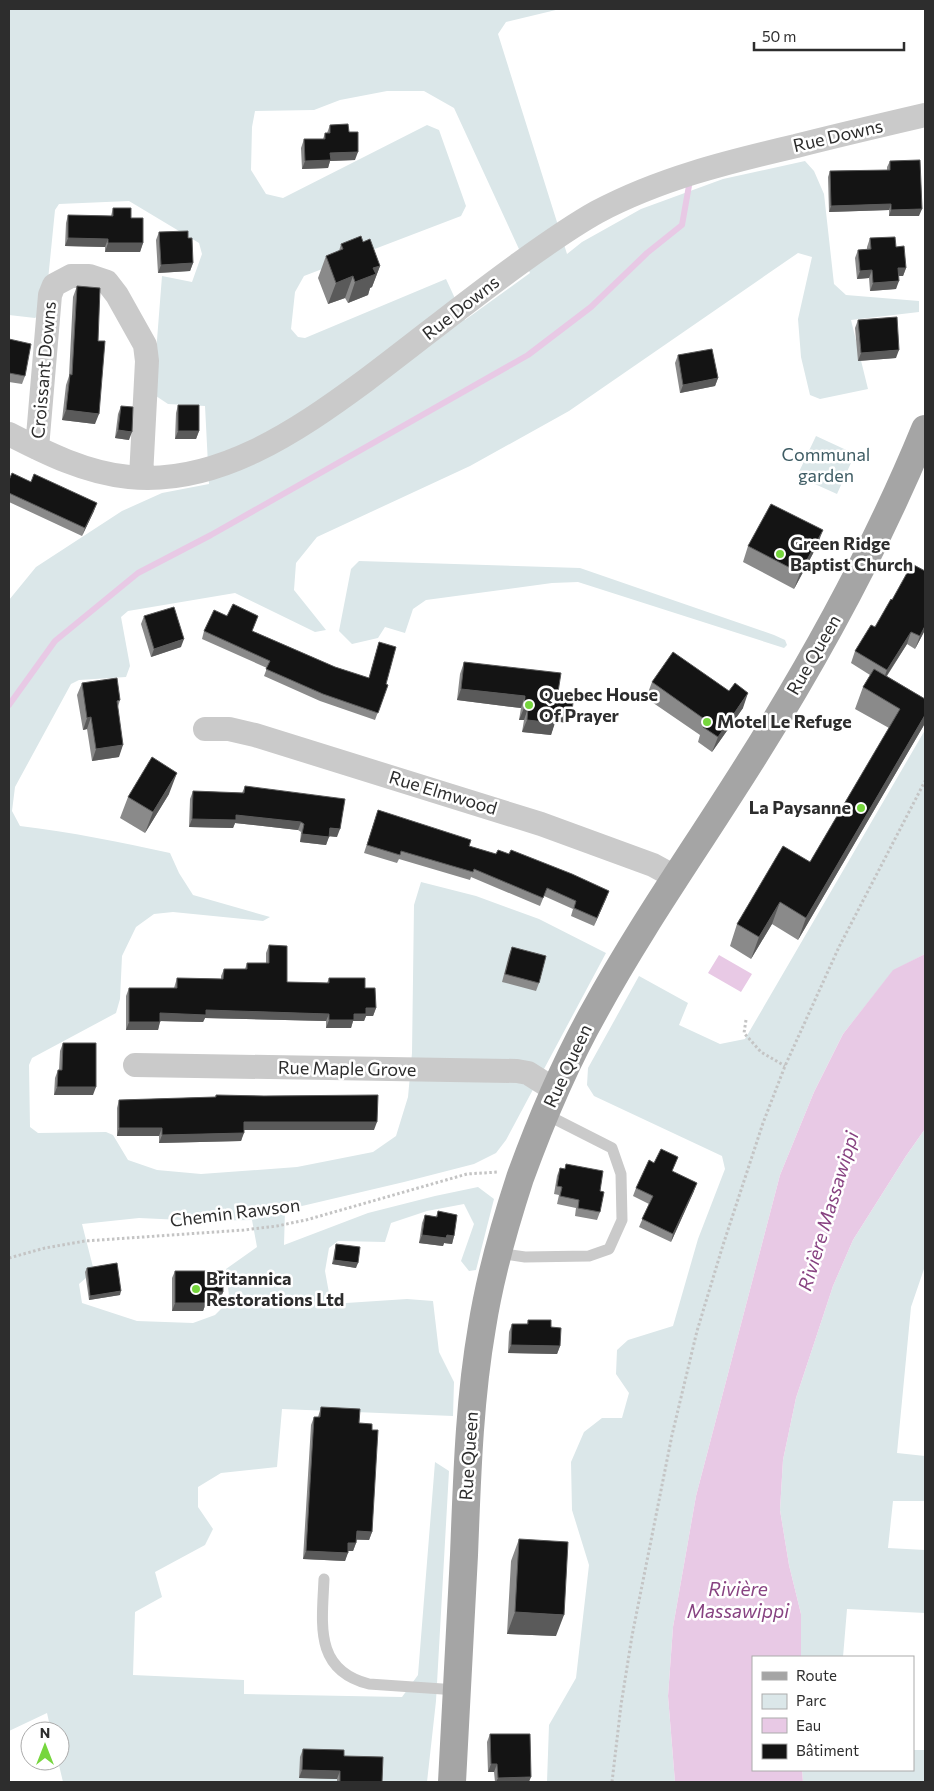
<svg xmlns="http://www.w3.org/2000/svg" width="934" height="1791" font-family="Commissioner,sans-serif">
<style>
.green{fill:#dbe7e9;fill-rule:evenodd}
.water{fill:#e8c9e5}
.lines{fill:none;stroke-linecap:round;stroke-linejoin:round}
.stream{stroke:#e8c9e5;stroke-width:6}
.path{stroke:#c4c4c4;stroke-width:3;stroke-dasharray:2.5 2.5;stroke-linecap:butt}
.service{stroke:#cacaca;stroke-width:11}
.minor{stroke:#cacaca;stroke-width:24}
.primary{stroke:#a5a5a5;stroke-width:28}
.wall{fill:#8a8a8a}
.shaded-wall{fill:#5a5a5a}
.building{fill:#141414;stroke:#5a5a5a}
.poi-dot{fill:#76d63d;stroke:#fff;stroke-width:2}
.labels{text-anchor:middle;stroke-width:5;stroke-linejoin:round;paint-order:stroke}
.street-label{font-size:18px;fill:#2d2d2d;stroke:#fff}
.park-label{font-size:18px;fill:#3e5c64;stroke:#fff}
.poi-label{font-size:18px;font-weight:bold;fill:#2d2d2d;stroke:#fff;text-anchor:start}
.water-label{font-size:19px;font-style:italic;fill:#874281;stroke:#fff}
</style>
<rect width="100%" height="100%" fill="#fff"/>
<path class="green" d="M9 9H560L506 22 498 34 567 254 582 242 641 209 723 179 805 161 814 171 824 194 834 284 846 295 919 301V312L851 320 868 389 820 399 810 395 801 357 798 319 812 257 798 253 569 411 470 466 317 537 296 563 294 590 326 630 315 632 235 593 128 611 121 617 130 666 126 677 79 680 71 684 15 787 12 811 20 826C71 832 120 842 170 853L179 873 193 895 270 917 263 921 173 912 154 914 136 927 122 956 120 999 116 1013 32 1058 29 1065 30 1127 38 1133 106 1132 113 1135 128 1160 157 1170 201 1174 297 1167 373 1152 396 1136 408 1097 412 1053 414 905 421 882 476 896 539 919 606 953 506 1140 496 1153 474 1164 404 1182 285 1210 284 1245 368 1213 435 1196 478 1187 494 1199 476 1270 469 1271 461 1261 474 1224 464 1204 427 1211 391 1223 385 1242 338 1241 329 1248 325 1271 331 1304 407 1299 433 1301 439 1352 454 1382 453 1416 282 1409 277 1467 221 1473 198 1487V1507L213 1529 205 1545 155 1572 162 1597 135 1612 133 1675 244 1680V1694L402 1697 418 1675 435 1462 449 1471 436 1701 427 1782H63L58 1761H60V1731H51L47 1713 9 1731V600L36 567 122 511 162 493 209 484 205 406 168 404 156 396 157 340 162 276 192 282 202 254 199 243 129 201 59 204 55 210 45 310 35 318 9 315ZM387 91H424L454 108 530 273 465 320 446 279 305 338 298 337 291 329 295 292 304 276 461 216 466 206 439 130 427 125 283 198 266 194 251 170 252 127 255 111 314 110 340 100ZM139 1218 204 1221 252 1220 257 1247 226 1269 229 1296 223 1307 215 1315 193 1323 137 1321 82 1303 79 1284 94 1271 82 1224Z
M816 436 855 454 837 494 797 476Z
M359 561 580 568 774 635 785 640 787 645 784 648 578 582 552 583 426 600 413 609 405 633 385 627 378 638 352 644 339 631 351 569Z
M925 730V954L893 971 843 1034 814 1092 780 1175 696 1496 673 1627 668 1696 675 1782H547L549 1725 576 1678 589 1565 572 1510 571 1462 584 1432 602 1418H622L629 1393 616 1374 617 1350 628 1340 673 1326 698 1239 725 1169 722 1156 594 1096 587 1085 588 1068 639 976 688 1003 679 1025 720 1044 745 1039Z
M925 1129V1266L911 1307 897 1453 925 1456V1501H893L888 1548 925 1550V1613L847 1609 843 1657H801V1614L789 1565 780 1510 783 1460 796 1398 833 1286 853 1240 906 1156Z
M913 1750H925V1782H803L802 1770H913Z"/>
<path class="water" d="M925 954V1129L906 1156 853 1240 833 1286 796 1398 783 1460 780 1510 789 1565 801 1614V1657H753V1770H802L803 1782H675L668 1696 673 1627 696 1496 780 1175 814 1092 843 1034 893 970Z
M719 955 752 974 741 992 708 973Z"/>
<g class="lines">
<path class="stream" d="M9 705 55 641 138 573 211 535 528 355 591 307 647 253 682 225 690 180"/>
<path class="path" d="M746 1020 744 1033 761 1052 785 1066
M9 1258 45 1248 85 1241 244 1230 277 1226 306 1220 467 1174 498 1172
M612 1782 621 1705 632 1636 672 1435 697 1331 723 1245 763 1123 785 1066 839 947 925 781"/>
<path class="service" d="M498 1253 525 1257 589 1256 609 1249 622 1220 621 1174 612 1148 545 1114
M324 1579C322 1625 314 1670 369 1684L457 1690"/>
<path class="minor" d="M9 434C46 453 86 473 129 477 217 486 297 431 365 381 417 342 467 301 520 263 545 245 570 227 597 212 659 179 727 162 796 146 839 135 882 125 925 115
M37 448 50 295 54 285 71 276H89L107 282 117 295 145 345 147 361 141 477
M205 729H229L255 735 541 824 653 865 675 877
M135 1065 517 1071 528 1073 555 1090"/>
<path class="primary" d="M452 1782C456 1706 460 1630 464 1555 467 1479 469 1402 482 1327 490 1276 504 1227 520 1178 541 1120 565 1063 595 1010 636 935 685 864 731 792 806 676 873 556 925 429"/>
</g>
<path class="wall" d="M330 125 349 132 355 160 330 161 328 168 302 169 301 148 304 139H323L325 133H327Z
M890 161 919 216H889V210L829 212 828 177 830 171 887 170V167Z
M113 208 131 218 143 243 140 252H105V247L65 246 66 223 68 215 111 216Z
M159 232 188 238 193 263 190 271 158 273 156 240Z
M870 238 896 247 906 268 903 276H898L896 289 870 291 869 278 857 279 855 258 858 250 867 249V247Z
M363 242 380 266 372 287 370 288 368 295 348 303 345 298 328 304 318 278 326 256 339 251 341 244Z
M77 286 98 341 95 424 62 420 66 385 69 376 73 297Z
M858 320 896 358 858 361 855 328Z
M9 339 25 376 22 384 9 382Z
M678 355 718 378 715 386 680 393 675 363Z
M178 405 199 431 196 439H175L176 413Z
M121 406 129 440 115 438 118 414Z
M9 480 94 511 82 536 9 502Z
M748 546H817L794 589 743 562Z
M144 616 181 647 151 657 141 624Z
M227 616H258L252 631 335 667 369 678 379 642 386 684 388 685 375 720 320 701 264 676 267 668 202 639 204 631Z
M875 627 925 630 915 649 907 644 887 676 925 699V722L924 725 798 940 772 924 751 959 730 946 737 924 810 862 889 728 855 709 863 687 870 675 851 663 855 651Z
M464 662 558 692 568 723 555 721 551 735 522 732 524 720H519L521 708 457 700 460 674Z
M652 682 743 708 712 752 698 742 700 735 646 698Z
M82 683 120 700 118 707 119 757 92 761 87 729 83 730 77 695Z
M245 786 337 837 329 836 326 845 300 842 301 832 298 830 235 823 233 828 189 827 190 799 193 791 242 793Z
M169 794 145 833 120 818 128 797Z
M378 810 469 846 496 854H509L609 891 594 926 571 916 573 909 544 896 540 906 471 877 470 880 399 859 397 863 364 853Z
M269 945 287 982 327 983 329 978 365 988 376 1008 373 1016H366L364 1021H353L351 1028H326V1021L205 1018 203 1022 160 1021 158 1030H126V996L129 988H174L177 978 221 979V976L224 969H245L247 963H266V953Z
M512 947 539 983 536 991 502 982 509 955Z
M63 1043 93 1095H54L55 1078 58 1070H59L60 1051Z
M216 1095 374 1130H244L241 1141 159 1143V1136H117V1108L119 1100 215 1097Z
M678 1157 672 1171 694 1191 671 1242 639 1227 649 1204 633 1196 636 1188 654 1163Z
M566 1164 600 1191V1212L597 1220 575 1216 576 1208 557 1204 559 1195 554 1194 557 1176 560 1168 565 1169Z
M438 1211 454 1236 452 1244 444 1243 443 1246 419 1243 422 1223 425 1215 436 1217Z
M336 1244 356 1268 332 1264 335 1248Z
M87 1268 120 1295 89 1300 85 1272Z
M175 1271 223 1292 220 1300H206V1303L203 1311H172V1278Z
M528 1320 551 1327 560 1346 557 1354 508 1353 509 1332 512 1324H527Z
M321 1407 359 1423 372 1532 369 1540H356V1543L353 1551H348L345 1561 303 1559 311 1425 314 1417H318Z
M519 1539 556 1636 507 1634 511 1561Z
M490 1734 529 1782H495L494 1772H488L487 1742Z
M303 1749 344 1756 382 1782H337V1779L299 1778 300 1757Z"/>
<path class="shaded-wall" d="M358 152 355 160 330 161 328 168 302 169 305 161 330 153Z
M891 204 889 210 829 212 831 206Z
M922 209 919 216H889L891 210Z
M68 238 108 239 105 247 65 246Z
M108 243H143L140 252H105Z
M193 263 190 271 158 273 161 265Z
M380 266 372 287 370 288 368 295 348 303 355 282 373 268Z
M898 268H906L903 276H895Z
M872 270 869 278 857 279 860 271Z
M353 276 345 298 328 304 336 283Z
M899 281 896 289 870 291 873 283Z
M899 350 896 358 858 361 861 353Z
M718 378 715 386 680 393 683 385Z
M66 410 99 414 95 424 62 420Z
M118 430 132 432 129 440 115 438Z
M178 431H199L196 439H175Z
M97 503 94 511 82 536 85 528Z
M823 530 817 546 794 589 800 573Z
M925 626V630L915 649 920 636Z
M911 632 907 644 882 683 887 670Z
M184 639 181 647 151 657 154 649Z
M461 689 525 696 521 708 457 700Z
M748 693 743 708 712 752 718 737Z
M524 708H528L524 720H519Z
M557 709 572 711 568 723 552 721Z
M925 715V722L924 725 798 940 806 918Z
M91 717 87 729 83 730 87 718Z
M527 720 555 723 551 735 522 732Z
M123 745 119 757 92 761 96 749Z
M177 773 169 794 145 833 153 812Z
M236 815 301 822 298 830 235 823 233 828 189 827 192 819Z
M330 828 340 829 337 837 327 836Z
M302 834 329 837 326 845 300 842Z
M609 891 606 899 594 926 597 918Z
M780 902 772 924 751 959 759 937Z
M366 1008H376L373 1016H366L364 1021H353L351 1028H326L329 1020 354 1014Z
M206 1010 329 1014 326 1021 205 1018 203 1022 158 1021 160 1013Z
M129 1022H160L158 1030H126Z
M57 1087H96L93 1095H54Z
M244 1122H377L374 1130H241Z
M119 1128H162L159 1136H117Z
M244 1133 241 1141 159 1143 162 1135Z
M697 1183 694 1191 671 1242 673 1234Z
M422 1235H447L454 1236 452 1244 444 1243 443 1246 419 1243Z
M334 1260 358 1263 356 1268 332 1264Z
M121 1291 120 1295 89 1300 90 1296Z
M206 1292H223L220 1300H203Z
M175 1303H206L203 1311H172Z
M511 1345 560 1346 557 1354 508 1353Z
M357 1531 372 1532 369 1540 354 1539Z
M348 1543H356L353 1551H345Z
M306 1551 348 1553 345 1561 303 1559Z
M515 1612 564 1615 556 1636 507 1634Z
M491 1764H497L494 1772H488Z
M302 1770 340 1771 337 1779 299 1778Z
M531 1777 529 1782H496L498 1778Z"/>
<path class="building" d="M348 124 349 132H358V152L330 153 331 160 305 161 304 139H325V133H330V125Z
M920 160 922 209 891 210V204L831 206 830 171 890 170V161Z
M113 208H131V218H143V243H108V239L68 238V215L113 216Z
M188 231V238H192L193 263 161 265 159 232Z
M361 236 363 242 370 239 380 266 373 268 376 274 355 282 353 276 336 283 326 256 343 249 341 244Z
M895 237 896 247 904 246 906 268H898L899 281 873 283 872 270 860 271 858 250 871 249 870 238Z
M77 286 100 288 98 341H105L99 414 66 410 70 374 72 375Z
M897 317 899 350 861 353 858 320Z
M9 339 31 344 25 376 9 373Z
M712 349 718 378 683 385 678 355Z
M178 405H199V431H178Z
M121 406 133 407 132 432 118 430Z
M12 473 31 482 34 474 97 503 85 528 9 493V480Z
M771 504 823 530 800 573 748 546Z
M912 564 925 571V626L920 636 911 632 887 670 855 651 871 625 875 627 891 599 892 600Z
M233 604 258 616 252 631 335 667 369 678 379 642 396 647 386 684 388 685 378 713 323 694 266 669 270 661 204 631 214 610 227 616Z
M174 607 184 639 154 649 144 616Z
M673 652 729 691 735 683 748 693 718 737 703 727 707 721 652 682Z
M464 662 561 673 558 692 574 694 572 711 557 709 555 723 527 720 528 708H524L525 696 461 689Z
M874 669 925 699V715L806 918 780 902 759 937 737 924 783 846 810 862 900 709 863 687Z
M117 678 120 700 117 701 123 745 96 749 91 717 87 718 82 683Z
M152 757 177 773 153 812 128 797Z
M245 786 345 799 340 829 330 828 329 837 302 834 304 824 301 822 236 815V820L192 819 193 791 244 793Z
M378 810 471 840 469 846 496 854 498 850 509 854 511 850 572 874 609 891 597 918 574 908 576 901 547 888 543 898 474 869 473 872 401 851 400 855 367 845Z
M269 945 287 946V982L329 983V978H365V988H375L376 1008H366V1014H354V1020H329V1014L206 1010V1015L160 1013V1022H129V988H177V978L223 979 224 969H247V963H269Z
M512 947 546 956 539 983 505 974Z
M63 1043H96V1087H57L58 1070H62Z
M216 1095 264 1096 378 1095 377 1122H244V1133L162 1135V1128H119V1100L216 1097Z
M661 1149 678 1157 672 1171 697 1183 673 1234 642 1219 653 1196 636 1188 649 1160 654 1163Z
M566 1164 603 1171 600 1191 604 1192 600 1212 578 1208 579 1200 560 1196 562 1187 557 1186 560 1168 565 1169Z
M438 1211 457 1215 454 1236 447 1235 446 1238 422 1235 425 1215 437 1217Z
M336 1244 360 1247 358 1263 334 1260Z
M117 1263 121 1291 90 1296 87 1268Z
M175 1271H223V1292H206V1303H175Z
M528 1320H551V1327L561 1328 560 1346 511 1345 512 1324H528Z
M321 1407 360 1409 359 1423 372 1424V1430H378L372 1532 357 1531 356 1543H348V1553L306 1551 314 1417H320Z
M519 1539 568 1542 564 1615 515 1612Z
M490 1734H530L531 1777 498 1778 497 1764H491Z
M303 1749 344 1750V1756L383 1757 382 1782H340V1771L302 1770Z"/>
<g class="poi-dot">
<circle cx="780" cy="554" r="5"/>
<circle cx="529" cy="705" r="5"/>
<circle cx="707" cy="722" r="5"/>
<circle cx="861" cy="808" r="5"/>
<circle cx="196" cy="1289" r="5"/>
</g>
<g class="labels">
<g class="street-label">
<text transform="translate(838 136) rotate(-13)" y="6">Rue Downs</text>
<text transform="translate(461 308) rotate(-38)" y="6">Rue Downs</text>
<text transform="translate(44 370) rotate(-85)" y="6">Croissant Downs</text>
<text transform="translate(814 655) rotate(-60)" y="6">Rue Queen</text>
<text transform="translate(443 793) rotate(17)" y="6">Rue Elmwood</text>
<text transform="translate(568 1066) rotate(-65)" y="6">Rue Queen</text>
<text transform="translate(347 1069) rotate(1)" y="6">Rue Maple Grove</text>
<text transform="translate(235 1213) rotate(-7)" y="6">Chemin Rawson</text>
<text transform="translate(469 1456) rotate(-86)" y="6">Rue Queen</text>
</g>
<g class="park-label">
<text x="826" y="461">Communal<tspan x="826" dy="21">garden</tspan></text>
</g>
<g class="poi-label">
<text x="790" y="550">Green Ridge<tspan x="790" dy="21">Baptist Church</tspan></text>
<text x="539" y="701">Quebec House<tspan x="539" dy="21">Of Prayer</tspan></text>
<text x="717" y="728">Motel Le Refuge</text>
<text x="851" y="814" text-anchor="end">La Paysanne</text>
<text x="206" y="1285">Britannica<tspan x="206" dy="21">Restorations Ltd</tspan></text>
</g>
<g class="water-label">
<text transform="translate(828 1211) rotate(-73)" y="7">Rivière Massawippi</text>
<text x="738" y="1596">Rivière<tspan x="738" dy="22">Massawippi</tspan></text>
</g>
</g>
<rect width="934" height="1791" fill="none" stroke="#2d2d2d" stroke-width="20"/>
<rect x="752" y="1656" width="162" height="115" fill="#ffffff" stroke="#ababab"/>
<rect x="762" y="1672" width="25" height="8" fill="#a5a5a5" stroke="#ababab"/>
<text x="796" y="1681" font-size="15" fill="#2d2d2d">Route</text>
<rect x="762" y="1694" width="25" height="15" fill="#dbe7e9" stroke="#ababab"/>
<text x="796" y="1706" font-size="15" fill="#2d2d2d">Parc</text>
<rect x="762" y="1718" width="25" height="15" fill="#e8c9e5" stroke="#ababab"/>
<text x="796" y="1731" font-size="15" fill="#2d2d2d">Eau</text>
<rect x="762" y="1744" width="25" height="15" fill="#141414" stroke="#ababab"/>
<text x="796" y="1756" font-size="15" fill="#2d2d2d">Bâtiment</text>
<g transform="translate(45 1746)"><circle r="24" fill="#ffffff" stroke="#ababab"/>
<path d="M0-4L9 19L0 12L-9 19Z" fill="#76d63d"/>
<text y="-8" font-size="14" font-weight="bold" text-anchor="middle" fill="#2d2d2d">N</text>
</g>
<path d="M754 42v8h150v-8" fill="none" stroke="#2d2d2d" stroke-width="2.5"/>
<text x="762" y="42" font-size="15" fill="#2d2d2d" stroke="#ffffff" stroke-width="4" paint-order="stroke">50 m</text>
</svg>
